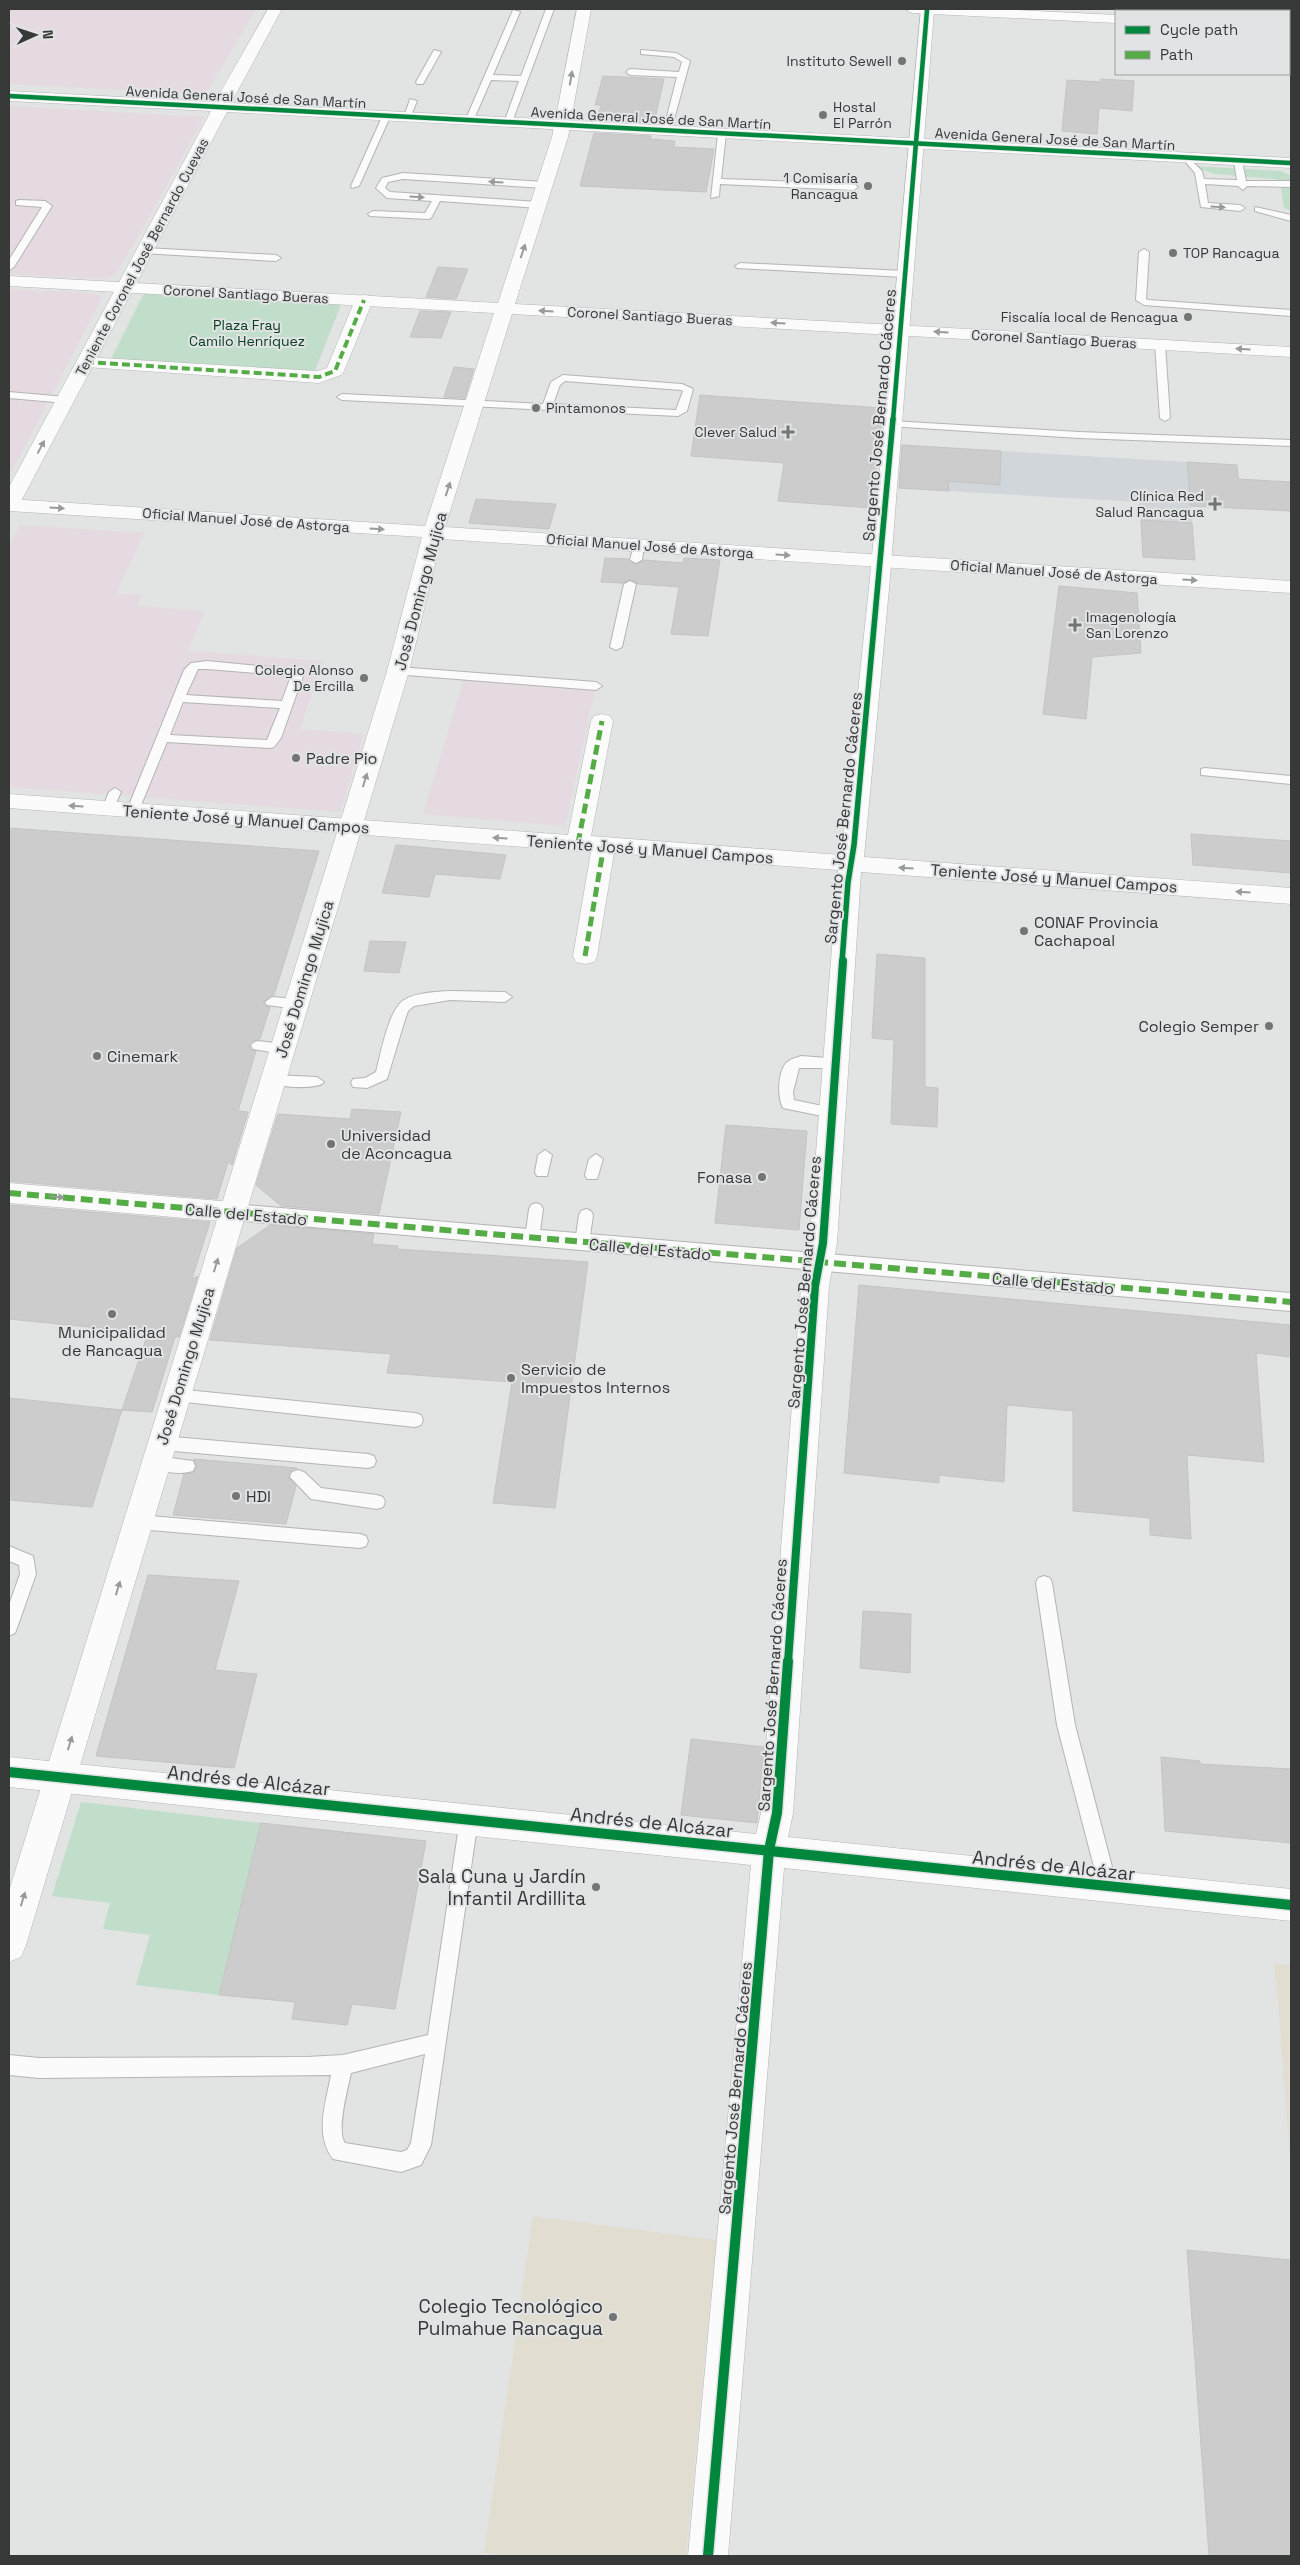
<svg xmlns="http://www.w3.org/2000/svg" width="1300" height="2565" font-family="'Space Grotesk',sans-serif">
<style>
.commercial{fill:#e5dae1}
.built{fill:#d1d6da}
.education{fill:#e2ddd1}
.green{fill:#c0deca}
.building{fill:#ccc;stroke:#c4c4c4}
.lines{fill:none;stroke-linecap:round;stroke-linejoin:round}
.service-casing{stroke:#b4b4b5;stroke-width:2}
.pedestrian-casing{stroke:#b4b4b5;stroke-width:2}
.minor-casing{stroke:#b4b4b5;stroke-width:1}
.tertiary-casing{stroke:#b4b4b5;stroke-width:1}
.secondary-casing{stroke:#b4b4b5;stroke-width:1}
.service{fill:#fbfbfb;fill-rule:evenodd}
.pedestrian{fill:#fbfbfb;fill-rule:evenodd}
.minor{fill:#fbfbfb;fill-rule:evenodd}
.tertiary{fill:#fbfbfb;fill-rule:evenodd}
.secondary{fill:#fbfbfb;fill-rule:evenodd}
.quiet-far2{stroke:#55ac46;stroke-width:4;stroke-dasharray:8 4;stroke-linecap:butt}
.quiet-far1{stroke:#55ac46;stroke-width:5;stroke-dasharray:10 5;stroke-linecap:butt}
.quiet{stroke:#55ac46;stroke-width:6;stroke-dasharray:12 6;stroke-linecap:butt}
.cycleway-far3-casing{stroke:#e1e3e4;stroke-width:6}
.cycleway-far2-casing{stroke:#e1e3e4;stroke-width:8}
.cycleway-far1-casing{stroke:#e1e3e4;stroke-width:11}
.cycleway-casing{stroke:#e1e3e4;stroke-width:13}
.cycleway-far3{stroke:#00873e;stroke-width:4.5}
.cycleway-far2{stroke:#00873e;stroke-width:5.5}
.cycleway-far1{stroke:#00873e;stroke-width:8}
.cycleway{stroke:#00873e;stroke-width:10}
.oneway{fill:#999a9a}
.poi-dot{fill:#737474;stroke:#e1e3e4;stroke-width:2}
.labels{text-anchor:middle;stroke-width:4;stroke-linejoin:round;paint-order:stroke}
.far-poi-label{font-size:14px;fill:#373838;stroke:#e1e3e4;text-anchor:end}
.far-street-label{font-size:14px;fill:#373838;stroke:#e1e3e4}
.far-park-label{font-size:14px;fill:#074023;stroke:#e1e3e4}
.street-label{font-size:16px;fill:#373838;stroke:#e1e3e4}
.poi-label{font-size:16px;fill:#373838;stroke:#e1e3e4;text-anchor:start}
.near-street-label{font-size:19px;fill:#373838;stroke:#e1e3e4}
.near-poi-label{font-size:19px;fill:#373838;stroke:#e1e3e4;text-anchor:end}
</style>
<rect width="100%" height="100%" fill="#e2e3e3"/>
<path class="commercial" d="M9 9H256L208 90 195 94 9 84Z
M9 106 204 117 139 236 115 275 102 279 9 274Z
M9 289 94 293 102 298 9 477Z
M20 525 144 533 116 594 142 595 137 606 204 611 188 651 323 661 300 729 364 734 340 812 9 787V547Z
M464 679 595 691 565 826 423 814Z"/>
<path class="built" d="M916 446 1237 465 1239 479 1291 482V511L1191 505 1195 560 1143 557 1139 502 914 489Z"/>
<path class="education" d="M1274 1964 1291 1965V2168L1278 2002Z
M533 2216 716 2240 686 2556H509L484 2553Z"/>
<path class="green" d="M1191 166 1281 171 1291 176V211L1284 208 1280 182 1276 179 1215 174Z
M145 291 342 302 314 373 110 361Z
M81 1802 261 1823 219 1995 136 1985 150 1935 103 1929 110 1903 52 1896Z"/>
<path class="building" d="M603 76 664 79 654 123 597 120 601 105H595Z
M1101 79 1134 81 1132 111 1099 108 1097 134 1062 131 1067 80 1101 82Z
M594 133 651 136 650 139 675 141 674 147 714 149 706 192 580 186Z
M438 267 468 269 456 299 426 297Z
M420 311 451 312 441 338 410 337Z
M454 367 474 369 465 398 444 397Z
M700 395 883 408 872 508 778 501 784 463 691 456Z
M902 445 1001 451 1000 485 948 481 949 491 899 488Z
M1187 462 1237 465 1238 479 1291 482V511L1191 506Z
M476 499 556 504 549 529 469 523Z
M1141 520 1192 523 1195 560 1143 557Z
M605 558 628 559 635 565 644 560 683 563 684 558 720 560 708 636 671 634 679 587 638 584 631 579 622 583 601 582Z
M1059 586 1137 593 1141 653 1092 657 1086 719 1043 714Z
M9 828 319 851 274 995 263 1002 265 1006 270 1007 260 1039 252 1041 249 1045 251 1050 256 1051 238 1111 248 1112 232 1165 228 1162 217 1199 9 1181Z
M1191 834 1291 841V873L1193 865Z
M396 845 442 849 506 855 500 879 435 874 429 897 382 893Z
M370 941 406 942 399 973 364 971Z
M877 954 925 958V1087L938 1088 937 1127 891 1124 894 1040 872 1038Z
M352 1109 401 1112 379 1214 281 1206 256 1185 278 1114 350 1119Z
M726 1125 807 1131 799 1230 715 1223Z
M9 1205 210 1222 192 1279 198 1276 179 1337H175L152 1412 122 1410 148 1333 9 1319Z
M270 1225 374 1234 372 1244 398 1246 397 1249 588 1262 555 1508 493 1503 512 1382 387 1373 391 1354 210 1340 237 1248Z
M859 1285 1290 1325 1291 1357 1256 1353 1264 1462 1187 1455 1191 1539 1150 1535V1518L1073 1511V1411L1007 1405 1004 1482 939 1475V1483L844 1473Z
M9 1398 122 1410 92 1507 9 1500Z
M194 1459 297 1468 291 1470 288 1476 296 1486 286 1524 173 1515 184 1474 193 1473 197 1467Z
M148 1575 239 1581 215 1670 257 1674 234 1768 96 1756Z
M863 1611 911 1614 910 1673 860 1668Z
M691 1739 764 1747 757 1823 681 1815Z
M1161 1757 1200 1761V1764L1291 1769V1843L1165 1831Z
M261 1823 426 1841 395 2009 352 2004 347 2025 292 2019 295 2002 219 1995Z
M1187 2250 1291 2260V2556H1209Z"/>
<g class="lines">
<defs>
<path id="service" d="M546 9H554L511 125 504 123 519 81 491 80 473 121 466 123 465 121 513 10 520 12 493 75 521 76Z
M434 50 441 52 423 84H417L416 82Z
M641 50 676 53 690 61 670 134 663 132 677 77 630 75 626 72 630 69 679 72 682 62 674 57 641 54Z
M410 99 417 101 409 120H403Z
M386 114 390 117 359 186 352 188 351 186 382 117Z
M722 131 726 134 721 179 854 184 858 187 854 190 720 184 719 196 711 198 718 134Z
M1187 156 1202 171 1204 179 1237 180 1234 161 1238 158 1242 161 1246 181H1291V187L1247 186 1243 190 1238 186 1205 184 1208 203 1240 205 1245 208 1240 211 1201 207 1195 173 1183 159Z
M403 173 545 182 549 185 545 188 403 179 388 182 385 188 390 192 538 202 543 205 538 208 440 201 431 218 428 219 370 216 368 214 373 211 425 213 432 201 387 198 376 188 382 178Z
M19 200 45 201 52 206 14 267 9 270V260L42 207 16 205V201Z
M1255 207 1291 215V221L1255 211Z
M145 248 276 255 281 258 276 261 142 253V249Z
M1144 249 1149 252 1146 299 1149 300 1291 310V316L1144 305 1136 300 1139 252Z
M740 263 904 271 909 274 904 277 737 268 735 266Z
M1160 341 1165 344 1170 418 1165 421 1160 418 1155 344Z
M563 375 682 384 693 389 687 411 678 416 342 400 337 397 342 394 543 404 551 382ZM565 381 681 390 683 391 676 410 553 404 560 385Z
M9 392 66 397 71 400 66 403 9 398Z
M892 421 1079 432 1291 440V446L1079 438 888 426V422Z
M639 542 644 545 642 560 636 563 630 560 634 545Z
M630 581 636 584 622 647 616 650 610 647 624 584Z
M207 661 302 670 304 673 281 738 274 747 270 748 167 742 139 810 133 814 129 813 127 810 184 670 191 663ZM198 669H207L291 676 282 701 186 695ZM183 702 280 708 267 740 170 735Z
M398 667 596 682 602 686 596 690 394 674V668Z
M1205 768 1291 776V784L1201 775V769Z
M115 788 121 792 112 812H104L102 809 109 792Z
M450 991 505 992 512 997 505 1002 450 1000 414 1006 408 1011 404 1023 387 1079 367 1088 353 1087 351 1083 353 1079 365 1078 376 1072C381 1054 388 1010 404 1000 417 992 436 992 450 991Z
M272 997 297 999 304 1004 297 1009 267 1005 265 1002Z
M258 1041 283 1044 290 1049 283 1054 253 1049 251 1046 253 1043Z
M801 1056 841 1059 843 1063 841 1067 836 1068H799L793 1092 794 1100 837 1109 839 1113 837 1117 832 1118 783 1108C777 1097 778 1073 786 1063 790 1059 796 1058 801 1056Z
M273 1075 317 1077 324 1082C319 1090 271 1088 266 1080Z
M545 1150 552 1155 547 1176H537L535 1172 538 1155Z
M596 1154 603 1159 597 1179H587L585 1175 589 1159Z
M536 1203 541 1205 543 1209 539 1239 537 1243H527L525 1239 529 1209 531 1205Z
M586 1209 591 1211 593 1215 589 1243 587 1247H577L575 1243 579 1215 581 1211Z
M176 1389 415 1413 421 1415 423 1420 421 1425 415 1427 176 1401 170 1400 168 1395 170 1390Z
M162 1436 368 1454 374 1456 376 1461 374 1466 368 1468 162 1450 156 1448 154 1443 156 1438Z
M156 1456 193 1461 195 1466 193 1471C181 1475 162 1472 150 1468L148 1463 150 1458Z
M298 1470 304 1472 321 1488 377 1495 383 1497 385 1502 383 1507 377 1509 311 1499 290 1477 292 1472Z
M138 1515 360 1534 366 1536 368 1541 366 1546 360 1548 138 1529 132 1527 130 1522 132 1517Z
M9 1546 33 1556 36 1574 17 1628 15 1633 9 1636V1605L20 1574 19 1565 9 1561Z
M1044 1576 1050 1578 1052 1583 1075 1725 1117 1886 1114 1892 1108 1895 1102 1892 1099 1886 1057 1725 1036 1583 1038 1578Z
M469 1811 475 1813 478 1819 431 2145 421 2165 401 2172 333 2159C314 2134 326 2103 331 2075L39 2078 9 2075V2055L39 2058 307 2057 343 2055 428 2035 460 1819 463 1813ZM425 2054 411 2143 407 2150 401 2152 345 2143C336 2131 348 2088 351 2073Z"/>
<path id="pedestrian" d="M232 1204 1291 1293V1311L232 1220 224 1218 221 1212 224 1206Z"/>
<path id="minor" d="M921 9 934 10 890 578 864 857 1291 888V904L861 872 837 1243 829 1286 793 1813 788 1837 1291 1889V1921L784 1868 728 2556H688L751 1865 9 1787V1757L756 1834 761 1813 801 1286 809 1243 838 870 614 853 597 956 594 962 585 964 576 962 573 956 591 852 9 808V794L568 835 591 721 594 716 602 714 610 716 613 721 591 836 841 855 870 578Z
M364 295 370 296 373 300 344 371 341 375 319 383 86 367 80 366 77 362 80 358 86 357 317 371 327 368 355 300 358 296Z
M9 1183 232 1202 241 1205 245 1212 241 1219 232 1222 9 1203Z"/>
<path id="tertiary" d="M577 9H591L568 137 515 304 1291 347V357L512 314 445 527 1291 581V593L441 539 409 671 26 1945 21 1957 9 1962V1891L387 671 422 537 9 511V499L425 526 494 313 9 286V276L498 303 552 137Z
M905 9H997L1116 15V23L912 13Z
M1289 24H1291V32H1289Z"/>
<path id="secondary" d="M268 9H282L231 103 1291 158V168L227 112 19 505 16 509 9 511V487L211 111 9 101V91L215 102Z"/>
</defs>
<use href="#service" class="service-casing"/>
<use href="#pedestrian" class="pedestrian-casing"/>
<use href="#minor" class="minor-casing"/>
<use href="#tertiary" class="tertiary-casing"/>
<use href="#secondary" class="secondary-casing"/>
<use href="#service" class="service"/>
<use href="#pedestrian" class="pedestrian"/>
<use href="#minor" class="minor"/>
<use href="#tertiary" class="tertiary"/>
<use href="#secondary" class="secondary"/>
<path class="quiet-far2" d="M86 362 319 377 335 371 364 300"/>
<path class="quiet-far1" d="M578 843 602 721
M585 956 604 845"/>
<path class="quiet" d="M9 1193 1291 1302"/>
<defs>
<path id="cycleway-far3" d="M9 96 1291 163
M893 420 927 10"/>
<path id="cycleway-far2" d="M842 962 848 882 854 845 893 419"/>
<path id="cycleway-far1" d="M788 1662 815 1286 823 1243 843 961"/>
<path id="cycleway" d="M9 1772 1291 1905
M708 2556 769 1850 777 1813 788 1661"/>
</defs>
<use href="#cycleway-far3" class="cycleway-far3-casing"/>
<use href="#cycleway-far2" class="cycleway-far2-casing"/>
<use href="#cycleway-far1" class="cycleway-far1-casing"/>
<use href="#cycleway" class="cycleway-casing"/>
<use href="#cycleway-far3" class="cycleway-far3"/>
<use href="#cycleway-far2" class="cycleway-far2"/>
<use href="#cycleway-far1" class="cycleway-far1"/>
<use href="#cycleway" class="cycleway"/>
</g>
<defs><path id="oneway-solid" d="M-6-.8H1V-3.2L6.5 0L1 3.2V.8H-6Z" transform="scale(1.25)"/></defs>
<g class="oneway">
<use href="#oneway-solid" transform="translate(571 78) rotate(-80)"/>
<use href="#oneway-solid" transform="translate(496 182) rotate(-177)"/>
<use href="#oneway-solid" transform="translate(417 197) rotate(4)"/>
<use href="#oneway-solid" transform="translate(1218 207) rotate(4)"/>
<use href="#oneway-solid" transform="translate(523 251) rotate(-72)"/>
<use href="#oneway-solid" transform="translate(546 311) rotate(-177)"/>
<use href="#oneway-solid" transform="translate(778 323) rotate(-177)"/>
<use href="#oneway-solid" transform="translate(941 332) rotate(-177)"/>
<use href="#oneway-solid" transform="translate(1243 349) rotate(-177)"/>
<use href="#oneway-solid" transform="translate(41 447) rotate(-62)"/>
<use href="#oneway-solid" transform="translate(448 489) rotate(-72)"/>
<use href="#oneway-solid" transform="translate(57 508) rotate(4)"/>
<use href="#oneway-solid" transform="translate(377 529) rotate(4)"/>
<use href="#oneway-solid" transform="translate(783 555) rotate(4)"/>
<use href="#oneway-solid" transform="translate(1190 580) rotate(4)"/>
<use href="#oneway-solid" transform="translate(365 780) rotate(-73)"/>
<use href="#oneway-solid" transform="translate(76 806) rotate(-176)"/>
<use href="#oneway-solid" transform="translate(500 838) rotate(-176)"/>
<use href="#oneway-solid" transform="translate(906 868) rotate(-176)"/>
<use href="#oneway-solid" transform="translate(1243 892) rotate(-176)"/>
<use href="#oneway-solid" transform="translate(57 1197) rotate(5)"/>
<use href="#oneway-solid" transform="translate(216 1265) rotate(-73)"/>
<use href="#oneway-solid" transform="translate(118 1588) rotate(-73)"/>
<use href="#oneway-solid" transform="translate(70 1743) rotate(-73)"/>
<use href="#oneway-solid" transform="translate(23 1899) rotate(-73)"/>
</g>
<g class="poi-dot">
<circle cx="902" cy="61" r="5"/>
<circle cx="823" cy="115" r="5"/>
<circle cx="868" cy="186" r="5"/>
<circle cx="1173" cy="253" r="5"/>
<circle cx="1188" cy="317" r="5"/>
<circle cx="536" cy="408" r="5"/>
<path d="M785.5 424.5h5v5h5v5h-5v5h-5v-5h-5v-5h5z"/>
<path d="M1212.5 496.5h5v5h5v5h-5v5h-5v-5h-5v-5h5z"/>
<path d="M1072.5 617.5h5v5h5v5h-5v5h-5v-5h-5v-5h5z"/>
<circle cx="364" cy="678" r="5"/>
<circle cx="296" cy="758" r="5"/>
<circle cx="1024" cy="931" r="5"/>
<circle cx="1269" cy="1026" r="5"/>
<circle cx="97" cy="1056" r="5"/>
<circle cx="331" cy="1144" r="5"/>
<circle cx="762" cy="1177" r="5"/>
<circle cx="112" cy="1314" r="5"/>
<circle cx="511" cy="1378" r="5"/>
<circle cx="236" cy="1496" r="5"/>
<circle cx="596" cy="1887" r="5"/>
<circle cx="613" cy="2317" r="5"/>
</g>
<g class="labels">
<g class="far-poi-label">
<text x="892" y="66">Instituto Sewell</text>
<text x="833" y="112" text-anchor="start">Hostal<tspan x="833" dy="16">El Parrón</tspan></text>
<text x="858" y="183">1 Comisaría<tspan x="858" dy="16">Rancagua</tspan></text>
<text x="1183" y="258" text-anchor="start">TOP Rancagua</text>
<text x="1178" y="322">Fiscalía local de Rencagua</text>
<text x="546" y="413" text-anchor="start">Pintamonos</text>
<text x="777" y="437">Clever Salud</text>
<text x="1204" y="501">Clínica Red<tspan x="1204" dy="16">Salud Rancagua</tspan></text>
<text x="1086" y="622" text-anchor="start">Imagenología<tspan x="1086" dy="16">San Lorenzo</tspan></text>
<text x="354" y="675">Colegio Alonso<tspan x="354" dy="16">De Ercilla</tspan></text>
</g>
<g class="far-street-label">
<text transform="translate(246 97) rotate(3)" y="5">Avenida General José de San Martín</text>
<text transform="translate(651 118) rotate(3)" y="5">Avenida General José de San Martín</text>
<text transform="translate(1055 139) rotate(3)" y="5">Avenida General José de San Martín</text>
<text transform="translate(142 257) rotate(-62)" y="5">Teniente Coronel José Bernardo Cuevas</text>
<text transform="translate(246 294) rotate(3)" y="5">Coronel Santiago Bueras</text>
<text transform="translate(650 316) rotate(3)" y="5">Coronel Santiago Bueras</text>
<text transform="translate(1054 339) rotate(3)" y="5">Coronel Santiago Bueras</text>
<text transform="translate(246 520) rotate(4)" y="5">Oficial Manuel José de Astorga</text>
<text transform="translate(650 546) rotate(4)" y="5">Oficial Manuel José de Astorga</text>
<text transform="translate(1054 572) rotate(4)" y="5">Oficial Manuel José de Astorga</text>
</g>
<g class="far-park-label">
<text x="247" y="330">Plaza Fray<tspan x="247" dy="16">Camilo Henríquez</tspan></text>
</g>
<g class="street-label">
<text transform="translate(879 415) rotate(-85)" y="6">Sargento José Bernardo Cáceres</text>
<text transform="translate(420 591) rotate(-75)" y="6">José Domingo Mujica</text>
<text transform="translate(843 818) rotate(-84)" y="6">Sargento José Bernardo Cáceres</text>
<text transform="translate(246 819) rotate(4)" y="6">Teniente José y Manuel Campos</text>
<text transform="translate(650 849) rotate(4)" y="6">Teniente José y Manuel Campos</text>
<text transform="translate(1054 878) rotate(4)" y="6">Teniente José y Manuel Campos</text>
<text transform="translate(304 979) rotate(-73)" y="6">José Domingo Mujica</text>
<text transform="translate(246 1214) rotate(5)" y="6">Calle del Estado</text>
<text transform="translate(650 1249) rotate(5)" y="6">Calle del Estado</text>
<text transform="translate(804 1282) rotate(-85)" y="6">Sargento José Bernardo Cáceres</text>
<text transform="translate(1053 1283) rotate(5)" y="6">Calle del Estado</text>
<text transform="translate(185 1366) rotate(-73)" y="6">José Domingo Mujica</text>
<text transform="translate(772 1685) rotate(-86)" y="6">Sargento José Bernardo Cáceres</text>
<text transform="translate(735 2088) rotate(-85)" y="6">Sargento José Bernardo Cáceres</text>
</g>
<g class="poi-label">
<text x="306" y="764">Padre Pio</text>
<text x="1034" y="928">CONAF Provincia<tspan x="1034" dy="18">Cachapoal</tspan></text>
<text x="1259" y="1032" text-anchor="end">Colegio Semper</text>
<text x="107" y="1062">Cinemark</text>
<text x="341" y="1141">Universidad<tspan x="341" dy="18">de Aconcagua</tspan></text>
<text x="752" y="1183" text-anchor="end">Fonasa</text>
<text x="112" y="1338" text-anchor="middle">Municipalidad<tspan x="112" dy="18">de Rancagua</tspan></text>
<text x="521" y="1375">Servicio de<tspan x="521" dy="18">Impuestos Internos</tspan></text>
<text x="246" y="1502">HDI</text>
</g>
<g class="near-street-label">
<text transform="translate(249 1780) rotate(6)" y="7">Andrés de Alcázar</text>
<text transform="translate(652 1822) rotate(6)" y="7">Andrés de Alcázar</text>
<text transform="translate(1054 1865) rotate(6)" y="7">Andrés de Alcázar</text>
</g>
<g class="near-poi-label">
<text x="586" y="1883">Sala Cuna y Jardín<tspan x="586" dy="22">Infantil Ardillita</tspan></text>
<text x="603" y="2313">Colegio Tecnológico<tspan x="603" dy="22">Pulmahue Rancagua</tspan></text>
</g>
</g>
<rect width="1300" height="2565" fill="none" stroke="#373838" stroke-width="20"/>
<rect x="1115" y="10" width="175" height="65" fill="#e1e3e4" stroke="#9d9f9f"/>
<rect x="1125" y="26" width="25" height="8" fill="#00873e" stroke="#9d9f9f"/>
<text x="1160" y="35" font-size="15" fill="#373838">Cycle path</text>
<rect x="1125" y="51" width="25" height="8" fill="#55ac46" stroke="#9d9f9f"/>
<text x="1160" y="60" font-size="15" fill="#373838">Path</text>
<g transform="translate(35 35) rotate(87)" stroke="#e1e3e4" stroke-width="4" paint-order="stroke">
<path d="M0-4L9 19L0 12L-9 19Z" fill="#373838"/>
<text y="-8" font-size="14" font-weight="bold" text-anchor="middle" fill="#373838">N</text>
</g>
</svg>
